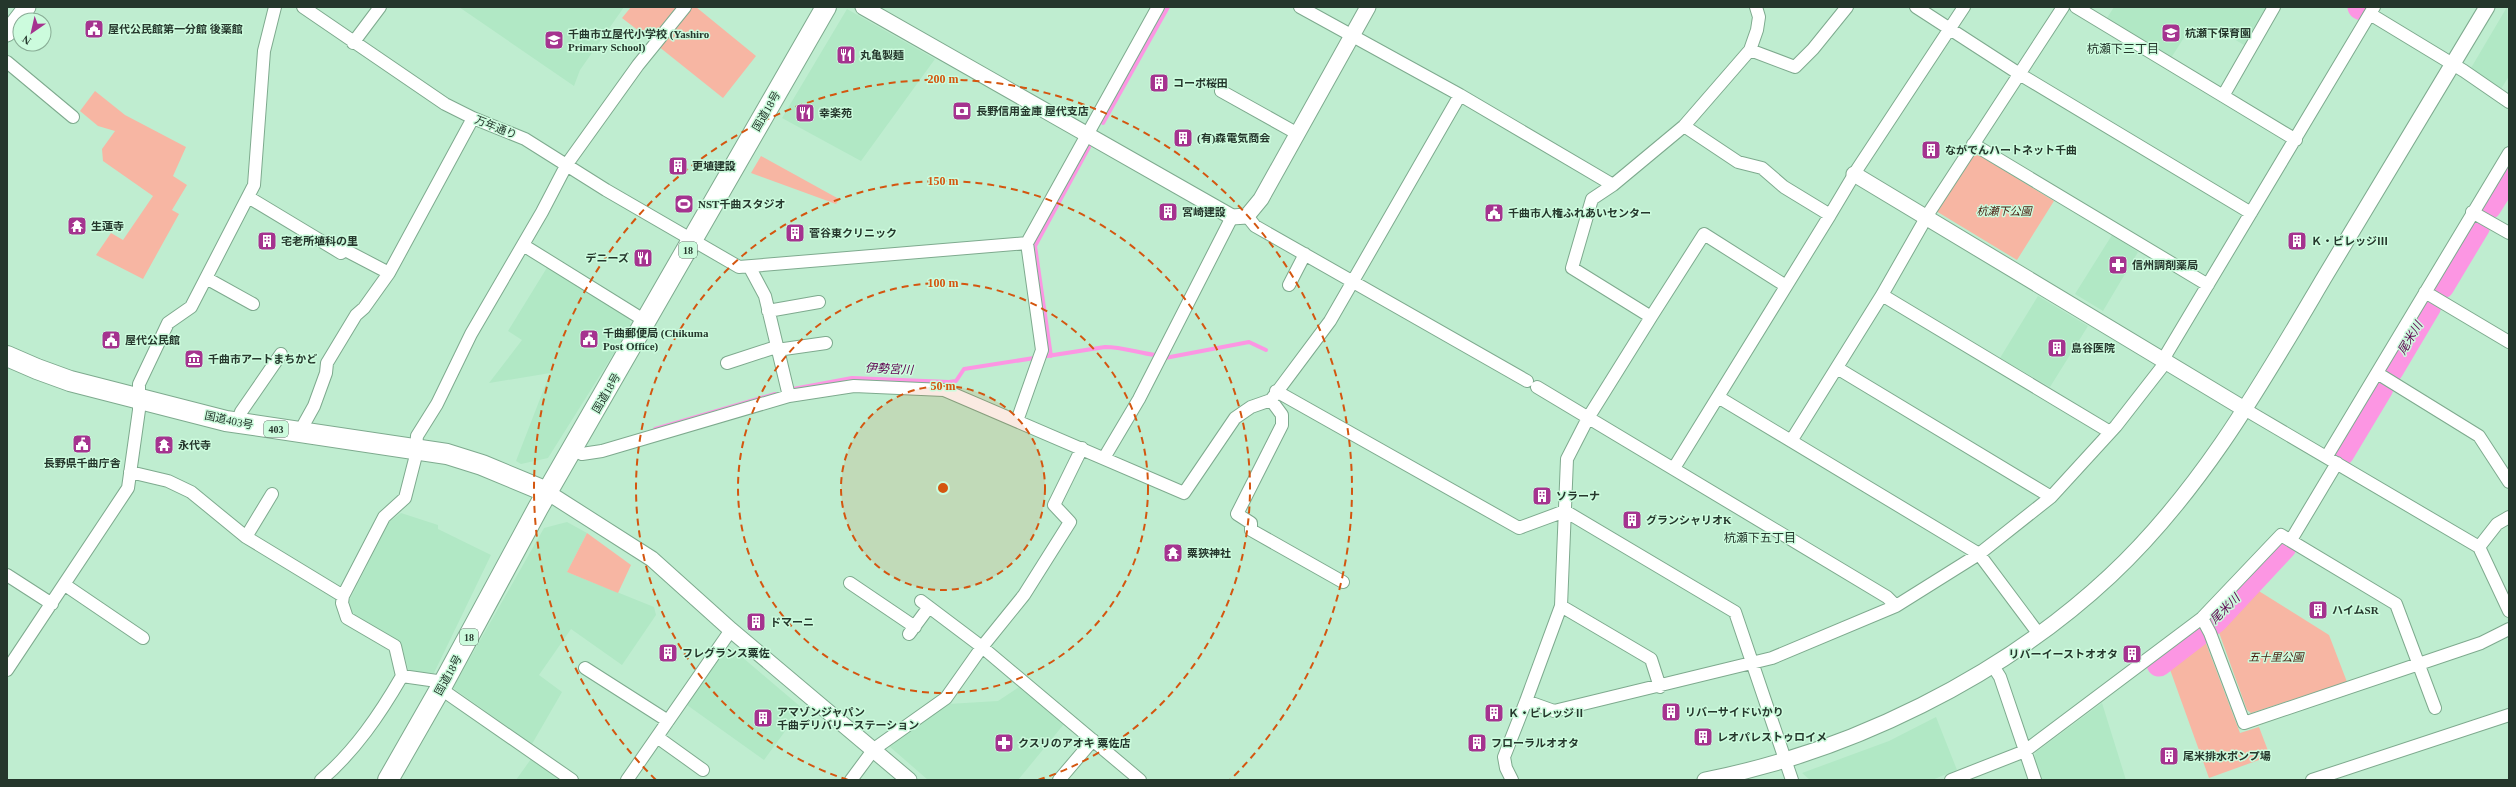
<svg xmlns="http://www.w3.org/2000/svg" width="2516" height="787" font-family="'Times New Roman','Noto Sans JP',serif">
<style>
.built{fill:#b1e8c5}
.green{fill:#f7b6a3}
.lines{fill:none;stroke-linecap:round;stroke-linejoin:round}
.stream{stroke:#fc96e3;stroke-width:4}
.river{stroke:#fc96e3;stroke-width:25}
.minor-casing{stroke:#7eaa8e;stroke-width:14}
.tertiary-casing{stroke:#7eaa8e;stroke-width:17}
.secondary-casing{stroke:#7eaa8e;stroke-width:19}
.trunk-casing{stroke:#7eaa8e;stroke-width:22}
.minor{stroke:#fff;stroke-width:12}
.tertiary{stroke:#fff;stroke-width:15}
.secondary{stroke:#fff;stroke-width:17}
.trunk{stroke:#fff;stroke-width:20}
.ring{fill:none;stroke:#d4560f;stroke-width:2;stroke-dasharray:7 5}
.labels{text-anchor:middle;stroke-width:3;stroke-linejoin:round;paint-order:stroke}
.shield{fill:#ccfbdd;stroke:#577261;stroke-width:1}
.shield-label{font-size:10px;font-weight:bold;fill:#25372c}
.poi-label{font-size:11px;font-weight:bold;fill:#25372c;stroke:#ccfbdd;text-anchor:start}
.street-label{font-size:11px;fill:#25372c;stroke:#ccfbdd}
.park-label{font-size:11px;font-style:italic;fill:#471a0d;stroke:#ccfbdd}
.neighbourhood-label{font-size:12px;fill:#25372c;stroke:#ccfbdd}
.water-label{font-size:12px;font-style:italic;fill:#5e004f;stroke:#ccfbdd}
.centre{fill:#d4560f;stroke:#ccfbdd;stroke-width:2}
.ring-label{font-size:12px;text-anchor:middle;font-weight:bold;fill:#d4560f;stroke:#ccfbdd;stroke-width:3;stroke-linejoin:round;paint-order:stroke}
</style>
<rect width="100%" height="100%" fill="#bfedd0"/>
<path class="built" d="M459 7H624L580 70 574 86Z
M2114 7H2266L2244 45 2219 30 2192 40 2185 36 2171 58 2107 18Z
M2507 7 2509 76 2501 89 2471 68Z
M847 9 935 59 861 161 782 118Z
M2112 235 2138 252 2103 311 2075 294Z
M548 266 629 317 631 326 548 458 521 464 516 461 550 373 489 383 522 340 508 331Z
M2038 296 2088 326 2050 387 2000 358Z
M401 513 438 525V529L491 555 434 673 409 672 401 643 352 614 349 601 389 522Z
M567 522 587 533 567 572 654 607 656 615 622 665 571 629 539 675 562 692 532 744 453 688 544 528Z
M728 645 802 708 764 760 687 705Z
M1019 687 1064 724 1018 780H928L889 746 931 714 948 704 998 701Z
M2102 703 2126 780H2042L2034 758 2036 752Z
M1936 717 1957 770 1932 780H1810L1802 773 1889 741Z
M531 759 532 760 560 780H516Z"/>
<path class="green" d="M631 7H679L652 41 622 18Z
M690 7H696L756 56 723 98 658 46Z
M95 91 125 115 186 147 173 176 187 185 172 210 179 214 143 279 96 255 111 233 123 240 153 196 103 161 102 149 115 131 98 126 80 111Z
M1974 152 2054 201 2017 260 1936 211Z
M761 156 839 199 836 204 751 173Z
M587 533 631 565 618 593 567 572Z
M2254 588 2329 635 2347 682 2251 713 2247 710 2217 627Z
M2204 638 2240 733 2259 727 2270 756 2209 778 2168 664Z"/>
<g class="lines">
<path class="stream" d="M1103 123 1168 7
M1051 356 1035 246 1089 147
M1165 358 1249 342 1266 350
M793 389 852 378 949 382 956 381 964 369 1105 347C1123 347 1138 353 1155 355
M655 429 775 394"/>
<path class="river" d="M2360 7 2362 8
M2489 207 2509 175
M2442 286 2478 226
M2391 370 2429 306
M2342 453 2381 388
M2159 664 2216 620 2284 547"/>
<defs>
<path id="minor" d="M303 7 445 104 473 118 525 139 606 190 739 267 1027 243
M1300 7 1460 95 1613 185 1684 126 1750 50 1757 30 1759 17 1756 7
M1916 7 2021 75 2251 213
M2076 7 2296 140
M2370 14 2464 71 2509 102
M353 43 380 7
M1750 50 1795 67 1813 49 1847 7
M7 62 73 117
M1221 91 1298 134
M2223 96 2274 7
M1684 126 1738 162 1762 168 1784 187 1830 215 1858 168 1964 7
M1973 144 2208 285
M1613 185 1592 199 1572 268 1651 317 1704 234 1786 286
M248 197 341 253 345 250 389 273
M2472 212 2509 233
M1247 216 1255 226 1527 381
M523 245 647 322
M750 268 765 296 789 396
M206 278 253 304
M1289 285 1305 254
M2425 292 2509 342
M1882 295 2110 432
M768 311 819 302
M777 350 826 343
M727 363 776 347
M1837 368 2051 497
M2377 373 2479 436 2509 482
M1537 387 1887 597 1896 606
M1276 391 1519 528 1565 511 1735 612 1792 780
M1718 397 1979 554 2038 633
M1271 400 1282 415V425L1237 514 1251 523V530L1343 582
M2246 410 2479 547 2509 611
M1017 421 1042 350 1027 243 1158 7
M237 423 241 412 281 354
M303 433 304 424 314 406 326 373 327 363 356 315 364 308 389 273 473 118
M1791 441 1882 295 1930 211 2063 7
M573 450 582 454 602 451 789 396 854 386 944 390 1184 493 1235 418 1251 407 1271 400 1330 321 1460 95
M2327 456 2509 153
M1104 458 1139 399 1232 217
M1674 468 1830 215
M130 472 168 481 191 492 246 537 343 596
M246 537 272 494
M2291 540 2337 463
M2479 547 2497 524 2509 517
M7 575 52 604
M850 583 915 627
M65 585 143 638
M921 601 982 647 1140 780
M1561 606 1651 659 1660 687
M2202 618 2210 633 2244 723 2481 643 2509 629
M909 634 929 607
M1993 666 2000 677 2035 780
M585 668 668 721
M7 670 128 488 139 410V384L168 323 191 307 254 185 264 51 275 7
M402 676 444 682
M441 689 572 780
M1526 701 1561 606 1567 459 1588 418 1651 317
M657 737 703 770
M321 780C355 751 380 714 402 676L395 646 347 618 342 603 343 596 384 517 405 498 415 459 417 436 437 404 471 334 542 212 567 164 638 65 685 7
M627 780 731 630
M851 780 874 749 946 698 982 647 1024 595 1070 522 1054 505 1082 448
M1059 780 1093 740
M1512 780 1506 768 1504 757 1526 701 1554 711 1772 658 1896 606 1979 554 2051 497 2116 426 2162 367 2167 353 2374 7
M1951 780 2025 751 2202 618 2281 535 2396 604 2435 708
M2312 780 2509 715"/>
<path id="tertiary" d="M863 7 1232 217 1247 216 1261 199 1368 7
M1854 174 2246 410
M547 492 652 559 731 630 909 780
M1705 780C1850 752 2002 677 2110 576 2201 491 2262 383 2324 278 2378 188 2433 98 2487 7"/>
<path id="secondary" d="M7 33 27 7"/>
<path id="trunk" d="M7 356 37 369 70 381 226 421 447 454 482 465 547 492
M388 780 444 682 538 508 826 7"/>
</defs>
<use href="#minor" class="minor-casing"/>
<use href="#tertiary" class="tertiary-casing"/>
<use href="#secondary" class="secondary-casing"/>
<use href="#trunk" class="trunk-casing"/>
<use href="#minor" class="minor"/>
<use href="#tertiary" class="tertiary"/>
<use href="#secondary" class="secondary"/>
<use href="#trunk" class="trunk"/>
</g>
<circle cx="943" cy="488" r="102" fill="#d4560f" fill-opacity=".12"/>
<g class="ring">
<circle cx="943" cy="488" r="102"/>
<circle cx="943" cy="488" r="205"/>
<path d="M848 780A307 307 0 1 1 1038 780"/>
<path d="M656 780A409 409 0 1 1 1230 780"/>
</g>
<defs>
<symbol id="civic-square" viewBox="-11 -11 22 22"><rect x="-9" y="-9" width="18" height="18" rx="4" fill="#a5338f" stroke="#ccfbdd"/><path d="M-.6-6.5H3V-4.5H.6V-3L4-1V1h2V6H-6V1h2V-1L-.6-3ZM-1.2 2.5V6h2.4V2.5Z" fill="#fff"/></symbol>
<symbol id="school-square" viewBox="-11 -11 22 22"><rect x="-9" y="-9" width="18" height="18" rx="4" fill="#a5338f" stroke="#ccfbdd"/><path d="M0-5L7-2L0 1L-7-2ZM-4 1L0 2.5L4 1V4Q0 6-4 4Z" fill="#fff"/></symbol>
<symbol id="restaurant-square" viewBox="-11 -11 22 22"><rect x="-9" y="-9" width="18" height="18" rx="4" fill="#a5338f" stroke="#ccfbdd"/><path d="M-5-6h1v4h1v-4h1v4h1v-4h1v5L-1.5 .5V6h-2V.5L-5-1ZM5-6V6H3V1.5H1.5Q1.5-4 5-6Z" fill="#fff"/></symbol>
<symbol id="building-square" viewBox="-11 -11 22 22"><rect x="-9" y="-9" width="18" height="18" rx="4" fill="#a5338f" stroke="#ccfbdd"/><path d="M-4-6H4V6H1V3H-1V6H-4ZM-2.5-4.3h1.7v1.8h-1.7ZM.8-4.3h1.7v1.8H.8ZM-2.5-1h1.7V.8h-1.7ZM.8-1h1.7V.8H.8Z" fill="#fff"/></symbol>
<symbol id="bank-square" viewBox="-11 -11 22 22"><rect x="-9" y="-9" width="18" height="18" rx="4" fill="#a5338f" stroke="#ccfbdd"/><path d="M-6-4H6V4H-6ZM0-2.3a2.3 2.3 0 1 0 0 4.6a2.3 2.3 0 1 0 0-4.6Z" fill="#fff"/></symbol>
<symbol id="stadium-square" viewBox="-11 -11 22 22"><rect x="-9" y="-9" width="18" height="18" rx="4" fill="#a5338f" stroke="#ccfbdd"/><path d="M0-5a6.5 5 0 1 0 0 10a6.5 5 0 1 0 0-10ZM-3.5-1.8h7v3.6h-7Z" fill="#fff"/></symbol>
<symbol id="temple-square" viewBox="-11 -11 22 22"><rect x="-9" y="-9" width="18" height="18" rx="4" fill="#a5338f" stroke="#ccfbdd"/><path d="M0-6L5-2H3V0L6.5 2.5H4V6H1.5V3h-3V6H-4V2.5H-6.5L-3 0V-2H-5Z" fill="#fff"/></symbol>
<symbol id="pharmacy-square" viewBox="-11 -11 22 22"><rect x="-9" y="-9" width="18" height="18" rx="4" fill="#a5338f" stroke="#ccfbdd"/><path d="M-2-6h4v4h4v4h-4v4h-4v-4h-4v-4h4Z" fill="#fff"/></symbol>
<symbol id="museum-square" viewBox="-11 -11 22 22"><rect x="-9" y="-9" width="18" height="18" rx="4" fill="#a5338f" stroke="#ccfbdd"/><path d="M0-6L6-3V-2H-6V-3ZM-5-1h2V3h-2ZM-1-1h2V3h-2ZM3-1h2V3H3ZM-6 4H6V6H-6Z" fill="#fff"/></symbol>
</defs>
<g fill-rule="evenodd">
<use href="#civic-square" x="83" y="18" width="22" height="22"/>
<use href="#school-square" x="2160" y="22" width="22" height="22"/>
<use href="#school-square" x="543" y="29" width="22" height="22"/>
<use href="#restaurant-square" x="835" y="44" width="22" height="22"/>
<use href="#building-square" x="1148" y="72" width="22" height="22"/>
<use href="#bank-square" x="951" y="100" width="22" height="22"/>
<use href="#restaurant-square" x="794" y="102" width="22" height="22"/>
<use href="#building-square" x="1172" y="127" width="22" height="22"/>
<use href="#building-square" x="1920" y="139" width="22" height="22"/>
<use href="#building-square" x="667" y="155" width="22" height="22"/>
<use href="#stadium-square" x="673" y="193" width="22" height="22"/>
<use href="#building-square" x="1157" y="201" width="22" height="22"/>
<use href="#civic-square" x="1483" y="202" width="22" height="22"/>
<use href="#temple-square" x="66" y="215" width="22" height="22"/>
<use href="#building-square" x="784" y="222" width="22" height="22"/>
<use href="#building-square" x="256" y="230" width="22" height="22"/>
<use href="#building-square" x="2286" y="230" width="22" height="22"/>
<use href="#restaurant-square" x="632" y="247" width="22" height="22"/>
<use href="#pharmacy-square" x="2107" y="254" width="22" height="22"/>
<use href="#civic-square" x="578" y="328" width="22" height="22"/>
<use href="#civic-square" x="100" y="329" width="22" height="22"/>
<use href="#building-square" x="2046" y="337" width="22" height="22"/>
<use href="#museum-square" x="183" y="348" width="22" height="22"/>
<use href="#civic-square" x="71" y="433" width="22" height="22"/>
<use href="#temple-square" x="153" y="434" width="22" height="22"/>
<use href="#building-square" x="1531" y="485" width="22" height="22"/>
<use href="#building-square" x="1621" y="509" width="22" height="22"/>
<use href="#temple-square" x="1162" y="542" width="22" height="22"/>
<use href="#building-square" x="2307" y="599" width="22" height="22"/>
<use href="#building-square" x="745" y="611" width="22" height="22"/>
<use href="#building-square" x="657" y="642" width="22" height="22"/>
<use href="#building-square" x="2121" y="643" width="22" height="22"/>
<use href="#building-square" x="1660" y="701" width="22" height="22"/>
<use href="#building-square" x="1483" y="702" width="22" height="22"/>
<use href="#building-square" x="752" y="707" width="22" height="22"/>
<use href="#building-square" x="1692" y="726" width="22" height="22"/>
<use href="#pharmacy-square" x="993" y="732" width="22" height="22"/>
<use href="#building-square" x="1466" y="732" width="22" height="22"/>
<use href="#building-square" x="2158" y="745" width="22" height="22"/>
</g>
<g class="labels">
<g class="shield">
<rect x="679" y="242" width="18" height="16" rx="3"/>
<rect x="264" y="421" width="24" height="16" rx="3"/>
<rect x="460" y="629" width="18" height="16" rx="3"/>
</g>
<g class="shield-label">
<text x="688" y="254">18</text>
<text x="276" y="433">403</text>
<text x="469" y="641">18</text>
</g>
<g class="poi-label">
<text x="108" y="33">屋代公民館第一分館 後薬館</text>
<text x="2185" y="37">杭瀬下保育園</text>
<text x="568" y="38">千曲市立屋代小学校 (Yashiro<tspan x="568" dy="13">Primary School)</tspan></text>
<text x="860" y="59">丸亀製麺</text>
<text x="1173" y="87">コーポ桜田</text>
<text x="976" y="115">長野信用金庫 屋代支店</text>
<text x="819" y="117">幸楽苑</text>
<text x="1197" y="142">(有)森電気商会</text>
<text x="1945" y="154">ながでんハートネット千曲</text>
<text x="692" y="170">更埴建設</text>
<text x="698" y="208">NST千曲スタジオ</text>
<text x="1182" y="216">宮崎建設</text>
<text x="1508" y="217">千曲市人権ふれあいセンター</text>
<text x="91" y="230">生蓮寺</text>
<text x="809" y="237">菅谷東クリニック</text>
<text x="281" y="245">宅老所埴科の里</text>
<text x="2311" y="245">Ｋ・ビレッジⅢ</text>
<text x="629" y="262" text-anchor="end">デニーズ</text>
<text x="2132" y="269">信州調剤薬局</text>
<text x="603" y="337">千曲郵便局 (Chikuma<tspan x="603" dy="13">Post Office)</tspan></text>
<text x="125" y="344">屋代公民館</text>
<text x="2071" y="352">島谷医院</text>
<text x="208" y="363">千曲市アートまちかど</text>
<text x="178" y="449">永代寺</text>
<text x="82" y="467" text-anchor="middle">長野県千曲庁舎</text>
<text x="1556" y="500">ソラーナ</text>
<text x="1646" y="524">グランシャリオK</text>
<text x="1187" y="557">粟狹神社</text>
<text x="2332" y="614">ハイムSR</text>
<text x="770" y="626">ドマーニ</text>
<text x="682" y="657">フレグランス粟佐</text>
<text x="2118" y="658" text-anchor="end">リバーイーストオオタ</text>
<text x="777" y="716">アマゾンジャパン<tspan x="777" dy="13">千曲デリバリーステーション</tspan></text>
<text x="1685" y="716">リバーサイドいかり</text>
<text x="1508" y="717">Ｋ・ビレッジⅡ</text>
<text x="1717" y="741">レオパレストゥロイメ</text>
<text x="1018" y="747">クスリのアオキ 粟佐店</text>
<text x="1491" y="747">フローラルオオタ</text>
<text x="2183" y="760">尾米排水ポンプ場</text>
</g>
<g class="street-label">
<text transform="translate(766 111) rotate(-60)" y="4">国道18号</text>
<text transform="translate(496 127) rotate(22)" y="4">万年通り</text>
<text transform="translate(606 393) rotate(-60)" y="4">国道18号</text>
<text transform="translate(229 420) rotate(12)" y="4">国道403号</text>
<text transform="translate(448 675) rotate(-61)" y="4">国道18号</text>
</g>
<g class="park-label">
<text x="2004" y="215">杭瀬下公園</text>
<text x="2276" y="661">五十里公園</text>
</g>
<g class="neighbourhood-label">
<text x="2123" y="53">杭瀬下三丁目</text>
<text x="1760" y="542">杭瀬下五丁目</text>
</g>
<g class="water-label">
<text transform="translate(2410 338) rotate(-59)" y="4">尾米川</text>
<text transform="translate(889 369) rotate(3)" y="4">伊勢宮川</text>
<text transform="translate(2225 609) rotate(-45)" y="4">尾米川</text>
</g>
</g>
<circle cx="943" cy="488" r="6" class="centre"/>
<g class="ring-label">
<text x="943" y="83">200 m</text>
<text x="943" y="185">150 m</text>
<text x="943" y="287">100 m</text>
<text x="943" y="390">50 m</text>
</g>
<rect width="2516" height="787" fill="none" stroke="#25372c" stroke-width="16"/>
<g transform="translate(32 32) rotate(214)"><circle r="19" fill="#ccfbdd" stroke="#89ad96"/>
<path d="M0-3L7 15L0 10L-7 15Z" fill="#a5338f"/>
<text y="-6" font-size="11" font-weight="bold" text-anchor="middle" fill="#25372c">N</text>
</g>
</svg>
